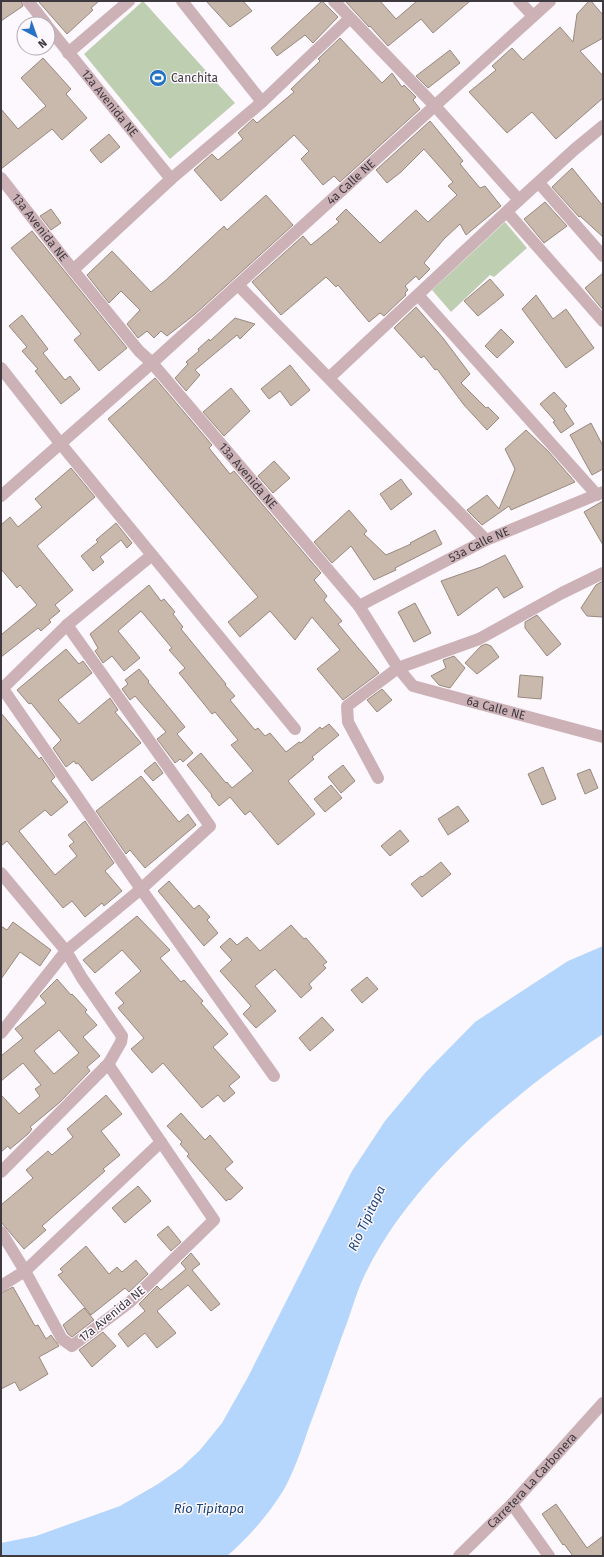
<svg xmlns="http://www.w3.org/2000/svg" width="604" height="1557" font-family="'Fira Sans',sans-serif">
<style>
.green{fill:#beceb1}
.water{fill:#b4d6fd}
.building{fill:#c9b9ac;stroke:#99897d;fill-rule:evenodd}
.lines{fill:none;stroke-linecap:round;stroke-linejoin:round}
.minor{stroke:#ccb2b6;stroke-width:12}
.tertiary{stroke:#ccb2b6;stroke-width:12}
.labels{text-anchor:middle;stroke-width:3;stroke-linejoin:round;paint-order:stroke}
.poi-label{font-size:12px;fill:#3f3a40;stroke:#fdf7fe;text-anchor:start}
.street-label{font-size:12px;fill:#3f3a40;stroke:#fdf7fe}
.water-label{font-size:13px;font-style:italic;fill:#174474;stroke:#fdf7fe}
</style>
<rect width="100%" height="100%" fill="#fdf7fe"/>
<path class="green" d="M143 1 235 103 170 159 84 54Z
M505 222 527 248 494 277 490 275 451 312 432 290Z"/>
<path class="water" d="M603 946V1034C513 1094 406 1182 361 1283 354 1300 349 1319 342 1336 331 1367 320 1398 308 1430 302 1448 293 1474 283 1491 268 1515 249 1537 227 1556H1V1543L36 1536 120 1506 158 1484 181 1468 200 1450 222 1423 248 1377 352 1171 385 1121 426 1072 475 1022 568 961Z"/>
<path class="building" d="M1 1H21L23 6 1 21Z
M38 1H99L91 8 93 10 67 34Z
M206 1H243L252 11 230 27Z
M322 1 338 17 313 43 305 35 277 56 271 48Z
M345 1H380L396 19 417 1H470L433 33 421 19 388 46 370 26 369 27Z
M589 1H591L603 15V38L580 51 603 76V98L556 139 532 112 507 133 469 92 496 70 492 66 512 48 523 60 560 27 573 42 577 14Z
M340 38 382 83 392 73 402 87 404 85 416 97 413 100 420 109 340 182 334 176 323 185 301 159 309 151 294 135 221 201 194 170 212 154 218 160 243 139 238 133 253 119 257 123 294 92 291 89 320 61 318 59Z
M450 50 460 63 428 88 416 76Z
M43 58 71 89 66 94 87 118 62 140 52 129 1 169V109L18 129 46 106 21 78Z
M430 121 463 161 460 164 480 188 485 186 501 206 466 235 460 224 444 239 424 263 430 269 419 280 416 276 405 286 408 290 405 293 406 295 384 316 380 313 369 322 338 285 336 287 326 277 281 315 252 282 303 236 311 245 339 222 336 219 346 209 380 243 416 210 428 222 457 195 448 186 453 182 424 149 401 172 387 183 376 170Z
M109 134 120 147 101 163 90 150Z
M572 168 603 206V237L580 216 579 217 552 187Z
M266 195 293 225 194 315 167 336 161 331 154 338 147 331 138 338 127 324 140 310 121 291 109 303 87 275 112 251 151 292 166 280 224 226 227 230Z
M545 202 567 226 544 243 524 219Z
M51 209 61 223 51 230 40 216Z
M32 231 127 348 99 371 74 340 81 334 11 248Z
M603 273V310L585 288Z
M490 279 504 295 478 316 464 301Z
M536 295 553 319 566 309 594 348 566 368 522 309Z
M416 307 443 338 470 374 461 383 486 408 488 407 499 418 487 430 464 405 437 369 435 370 424 356 421 358 394 328Z
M22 315 48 349 43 353 65 380 70 376 80 389 61 404 35 371 38 369 22 351 27 347 9 326Z
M235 318 255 324 240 339 237 335 195 370 200 375 186 391 175 378 188 364 186 362 199 351 198 349 209 339 210 341Z
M501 329 514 342 497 358 485 346Z
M290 365 310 390 291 406 280 391 269 399 261 389Z
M155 378 212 445 209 448 230 474 234 471 321 573 314 580 327 596 324 600 342 621 338 624 379 673 343 700 317 669 340 650 312 617 295 640 270 611 240 637 228 622 258 597 108 419Z
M231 388 250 411 224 436 203 412Z
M554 392 567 406 564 409 574 424 561 433 553 422 555 421 540 404Z
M591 423 603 446V469L592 475 570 435Z
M526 430 548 451 575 482 511 510 509 506 482 525 467 510 487 495 499 509 515 469 505 449Z
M274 461 290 478 273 493 258 476Z
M71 468 95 497 37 546 73 590 55 605 60 611 49 620 51 622 41 631 38 628 1 657V635L37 605 20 585 17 588 1 569V525L10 517 18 527 42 507 35 499Z
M401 479 412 494 391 510 380 494Z
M603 501V545L584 512Z
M349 510 367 531 364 534 386 555 411 544 410 543 435 530 442 544 395 568 396 570 374 580 351 546 332 563 314 542Z
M116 523 132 543 127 548 121 540 100 557 104 562 93 571 81 556 98 542 96 540Z
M505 555 523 587 504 598 497 587 458 616 441 581 481 567Z
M603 581V617L587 616 581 608 596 585Z
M149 585 161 601 164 599 175 612 173 614 183 627 181 629 226 684 225 685 235 696 230 700 255 730 258 728 265 736 270 733 286 752 299 742 301 743 320 727 322 729 329 724 339 735 312 757 314 759 288 781 315 814 278 845 250 811 245 815 230 797 219 806 211 796 212 795 187 765 201 753 226 783 227 782 232 788 253 771 231 745 238 740 215 712 212 714 179 673 185 668 169 650 172 648 141 611 118 631 140 658 124 671 112 656 103 663 95 651 98 648 90 634Z
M415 603 431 633 414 642 398 612Z
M537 615 561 644 547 656 525 628V622Z
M486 644 491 646 499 657 477 674 465 663 481 646Z
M66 649 79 664 83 661 92 673 58 700 79 724 110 698 118 710 115 712 141 743 92 781 78 763 76 764 74 761 66 767 53 748 61 740 31 703 29 704 17 690Z
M454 656 465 668 450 688 439 685 431 676 446 668 443 660Z
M139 669 149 681 148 682 185 727 177 734 193 753 183 762 180 759 175 763 157 739 166 732 135 696 130 700 122 689 128 684 125 680Z
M520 675 543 677 541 699 518 697Z
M382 689 392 700 377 712 367 700Z
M1 713 39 759 41 757 55 777 51 781 68 802 51 816 45 810 19 831 55 875 77 856 69 846 74 842 68 835 85 821 114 863 105 871 122 891 104 906 102 903 85 917 72 901 63 908 7 841 1 846Z
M155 762 163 773 153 781 144 771Z
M343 765 355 781 341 793 328 777Z
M543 767 556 799 542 805 528 774Z
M590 769 598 788 585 794 577 774Z
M141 776 179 822 188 814 196 825 145 868 130 850 126 854 96 811Z
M331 785 342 798 325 812 314 799Z
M458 806 469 821 448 835 438 819Z
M400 830 409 841 390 856 381 846Z
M441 862 451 874 422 897 411 884 421 876 422 877Z
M169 881 194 909 199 905 210 917 207 920 218 933 204 946 158 891Z
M137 916 170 950 160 958 181 982 184 980 203 1001 201 1003 228 1034 213 1047 240 1077 229 1086 235 1093 224 1102 218 1095 202 1108 163 1063 152 1073 131 1049 144 1038 118 1008 124 1003 115 993 141 971 122 950 95 973 83 960Z
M13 922 51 950 40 966 20 952 1 979V926L7 930Z
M291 925 304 939 306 938 327 962 323 965 326 968 309 984 312 988 301 998 275 969 255 986 276 1011 256 1028 243 1014 251 1006 220 971 232 960 220 947 230 938 237 945 247 937 260 951Z
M367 977 378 989 362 1003 351 990Z
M57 979 71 995 72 994 87 1010 85 1012 97 1025 83 1037 100 1056 87 1067 90 1071 59 1103 30 1127 32 1129 28 1134 10 1149 8 1146 1 1152V1095L19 1114 40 1096 35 1089 41 1085 23 1063 1 1081V1056L23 1038 15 1029 46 1003 40 996ZM59 1030 79 1053 54 1074 34 1051Z
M322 1017 334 1030 310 1051 299 1038Z
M106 1095 122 1114 101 1131 120 1155 103 1169 105 1171 42 1226 46 1230 24 1249 1 1222V1205L33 1178 26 1170 48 1151 52 1155 73 1137 67 1129Z
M181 1113 205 1140 210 1135 233 1162 225 1169 243 1188 230 1200 229 1199 226 1201 187 1156 189 1154 180 1144 182 1142 167 1126Z
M138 1186 151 1201 125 1223 112 1208Z
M168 1226 181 1242 171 1251 157 1235Z
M86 1246 109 1274 117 1267 122 1272 136 1260 148 1274 129 1292 125 1288 91 1315 58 1275 63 1272 60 1269Z
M191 1253 200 1264 192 1270 220 1304 211 1311 188 1285 157 1311 176 1333 157 1348 145 1333 128 1347 118 1334 145 1311 139 1304 157 1286 161 1290 186 1269 181 1263Z
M13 1287 35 1326 38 1325 46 1339 51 1335 59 1346 39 1357 48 1374 20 1391 15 1382 1 1389V1293Z
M84 1308 94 1320 72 1337 68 1334 63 1325Z
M103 1332 116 1346 92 1367 79 1350Z
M556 1504 587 1548 603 1536V1556H573L564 1544 563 1545 542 1514Z"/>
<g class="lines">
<g class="minor">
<path d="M28 1 46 24"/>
<path d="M182 1 262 102"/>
<path d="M334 1 435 106 519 200"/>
<path d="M519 1 533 16"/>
<path id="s1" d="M48 27 171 179"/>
<path d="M68 53 129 1"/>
<path id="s2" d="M1 178 73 270 139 351 152 363 359 606 398 668 347 706 348 722 378 778"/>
<path d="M539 183 603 256"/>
<path d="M507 212 603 321"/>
<path d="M73 270 171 179 262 102 350 18"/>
<path d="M238 285 486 540"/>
<path d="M418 295 597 495"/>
<path d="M1 368 60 443 295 729"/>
<path d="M329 378 519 200 575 149 603 126"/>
<path id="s3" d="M1 496 152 363 550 1"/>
<path id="s4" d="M603 573 562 593 479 639 398 668 413 686 603 737"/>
<path id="s5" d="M359 606 486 540 603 492"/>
<path d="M3 689 141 889 274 1076"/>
<path d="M1 690 67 625 152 555"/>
<path d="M1 873 66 951 82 978 122 1036 121 1042 109 1063 110 1067 214 1220 130 1302 72 1346 62 1339 25 1271 1 1232"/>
<path d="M1 1033 66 951 141 889 210 826 67 625"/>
<path d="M1 1172 109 1063"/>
<path d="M1 1286 25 1271 161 1142"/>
<path d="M512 1504 549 1556"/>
</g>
<path class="tertiary" id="s6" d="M459 1556 512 1504 603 1403"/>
</g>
<defs>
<symbol id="stadium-disc" viewBox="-11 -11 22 22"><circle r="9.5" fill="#2773c3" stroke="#fdf7fe"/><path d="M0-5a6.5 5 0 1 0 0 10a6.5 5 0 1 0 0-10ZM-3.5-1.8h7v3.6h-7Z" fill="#fff"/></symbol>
</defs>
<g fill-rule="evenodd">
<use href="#stadium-disc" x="148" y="68" width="20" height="20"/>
</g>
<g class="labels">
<g class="poi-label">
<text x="171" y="82">Canchita</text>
</g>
<g class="street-label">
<text dy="4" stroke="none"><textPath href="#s1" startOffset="98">12a Avenida NE</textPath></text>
<text dy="4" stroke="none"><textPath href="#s3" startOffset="470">4a Calle NE</textPath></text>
<text dy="4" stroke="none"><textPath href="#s2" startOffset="63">13a Avenida NE</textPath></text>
<text dy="4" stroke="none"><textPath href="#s2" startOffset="387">13a Avenida NE</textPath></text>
<text dy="4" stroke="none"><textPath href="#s5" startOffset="135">53a Calle NE</textPath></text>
<text dy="4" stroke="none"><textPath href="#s4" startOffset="336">6a Calle NE</textPath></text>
<text transform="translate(112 1314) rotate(-39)" y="4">17a Avenida NE</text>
<text dy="4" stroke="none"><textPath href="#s6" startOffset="105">Carretera La Carbonera</textPath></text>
</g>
<g class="water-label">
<text transform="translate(366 1218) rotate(-65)" y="5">Río Tipitapa</text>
<text x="209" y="1513">Río Tipitapa</text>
</g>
</g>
<rect width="604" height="1557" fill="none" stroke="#3f3a40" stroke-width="4"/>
<g transform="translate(36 36) rotate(139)"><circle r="19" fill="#fdf7fe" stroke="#b1abb2"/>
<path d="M0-3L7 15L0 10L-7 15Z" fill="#2773c3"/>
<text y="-6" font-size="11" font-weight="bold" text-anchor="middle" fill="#3f3a40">N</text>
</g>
</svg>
